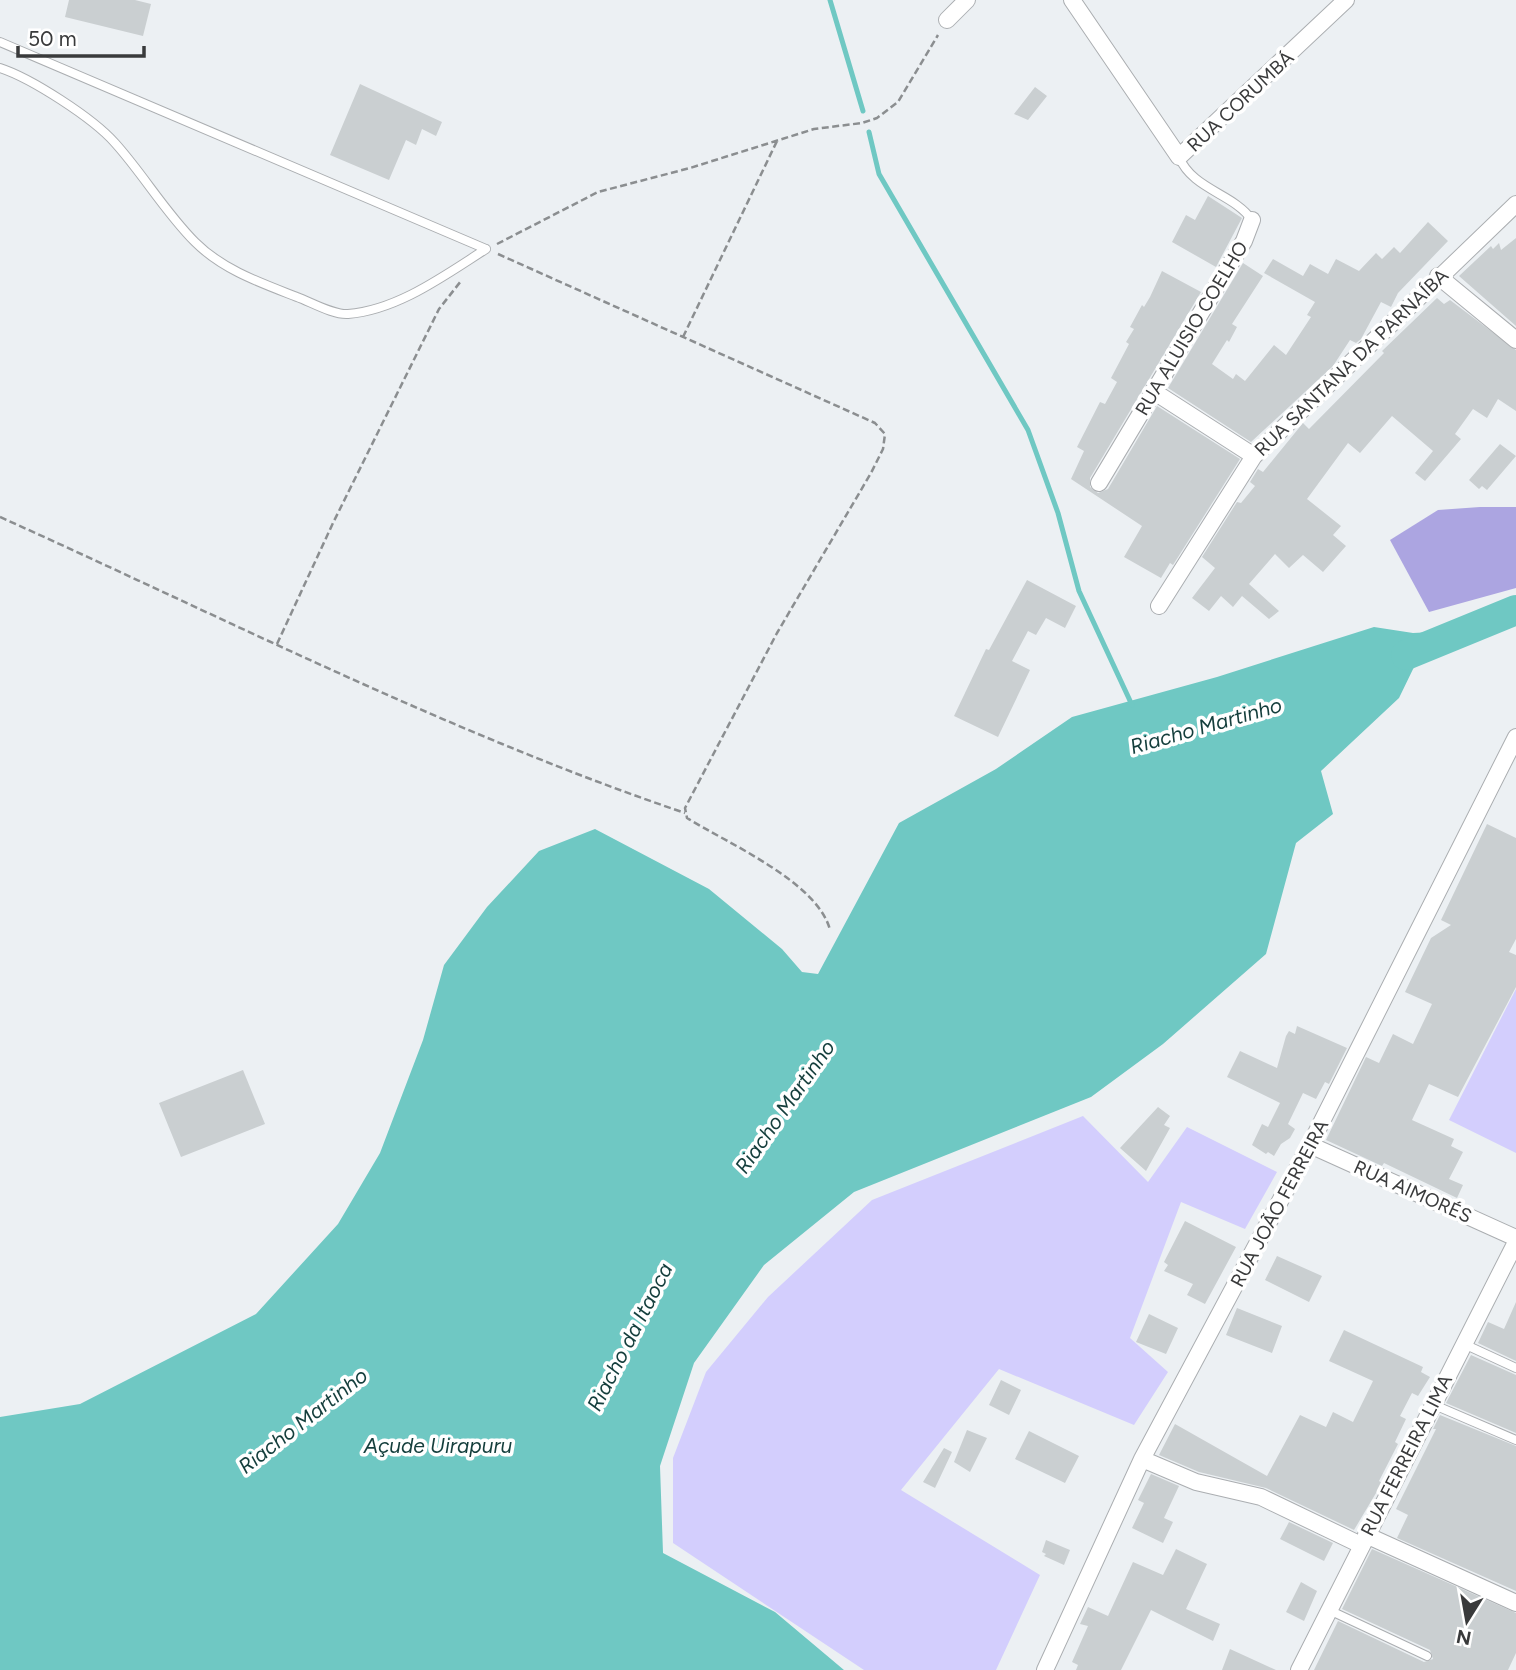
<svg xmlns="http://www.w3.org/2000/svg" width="1516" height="1670" viewBox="0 0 1516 1670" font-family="Figtree,sans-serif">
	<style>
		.green { fill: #d3cefd }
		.forest { fill: #aca5e1 }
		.water { fill: #6fc8c3 }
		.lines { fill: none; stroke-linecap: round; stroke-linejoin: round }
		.stream { stroke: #6fc8c3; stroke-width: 5 }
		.river { stroke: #6fc8c3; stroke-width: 30 }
		.building { fill: #cacfd1 }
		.service-casing { stroke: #abaeb1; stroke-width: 10 }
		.minor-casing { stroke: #abaeb1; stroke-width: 18 }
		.path { stroke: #8b8e90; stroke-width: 2.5; stroke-dasharray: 7 3.5; stroke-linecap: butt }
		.service { stroke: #fff; stroke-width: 8 }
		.minor { stroke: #fff; stroke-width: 16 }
		.labels { text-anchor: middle; stroke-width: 7; stroke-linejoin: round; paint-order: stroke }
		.street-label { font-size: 19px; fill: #393a3b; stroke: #fff }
		.water-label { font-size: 21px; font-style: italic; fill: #143e3c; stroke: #fff }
	</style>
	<rect width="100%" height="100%" fill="#ecf0f3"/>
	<path class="green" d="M1516,989V1153L1449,1120Z
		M1083,1116L1148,1182L1187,1127L1277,1172L1245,1229L1181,1202L1130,1338L1168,1372L1134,1425L999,1369L901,1490L1040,1575L996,1670H864L673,1543V1458L706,1372L768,1297L872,1200Z"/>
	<path class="forest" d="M1480,507H1516V588L1429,612L1390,540L1438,510Z"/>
	<path class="water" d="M1374,627L1413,633L1453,631L1415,665L1399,698L1321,771L1333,814L1296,843L1266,954L1163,1044L1091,1097L854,1192L764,1265L694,1363L660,1466L663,1553L775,1612L844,1670H0V1417L80,1404L256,1314L338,1224L380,1153L423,1040L444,965L487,907L539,851L595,829L709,889L782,949L802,972L818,974L899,823L996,769L1072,717L1217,677Z"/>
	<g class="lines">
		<path class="stream" d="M830,0L863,111
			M869,132L879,174L1028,430L1058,513L1079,591L1132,705"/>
		<path class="river" d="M1406,655L1516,610"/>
	</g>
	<path class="building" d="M69,0H135L151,4L143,36L65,17Z
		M360,84L442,122L436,136L422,129L416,145L406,140L389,180L330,155Z
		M1035,87L1047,96L1028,120L1014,114Z
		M1208,196L1242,218L1216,267L1172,242L1186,215L1195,220Z
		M1428,222L1448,241L1398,293L1391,307L1381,302L1361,339L1356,343L1350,340L1333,366L1251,442L1168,388L1243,263L1263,276L1232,324L1237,327L1229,342L1227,340L1212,364L1233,379L1236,374L1245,381L1274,345L1286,355L1311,317L1307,315L1315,302L1264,273L1273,259L1303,276L1310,264L1328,274L1336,259L1359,271L1376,253L1382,259L1394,247L1400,253Z
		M1516,238V326L1459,276L1491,246L1493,249L1499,243L1501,250Z
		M1162,271L1201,292L1090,478V487L1098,493L1108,489L1157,406L1240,459L1173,565L1170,563L1161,578L1124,557L1142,526L1071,479L1084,451L1077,447L1100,402L1105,404L1117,382L1111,378L1129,344L1126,342L1134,329L1130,327L1142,305L1144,307L1150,297Z
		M1437,298L1444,304L1450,300L1516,350V411L1498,399L1487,418L1473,409L1455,434L1461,439L1425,481L1415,473L1433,451L1392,416L1360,453L1348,443L1307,499L1341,526L1333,535L1346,546L1323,572L1303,555L1289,568L1275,554L1249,584L1279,611L1269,619L1242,596L1233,607L1221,596L1209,611L1192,598L1215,568L1202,557L1237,502L1241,503L1255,486L1250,482L1258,469L1263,472L1303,423L1309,429L1384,353L1382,351Z
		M1500,444L1516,456L1487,490L1482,486L1479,489L1469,480Z
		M1027,580L1076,606L1065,628L1046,618L1036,635L1028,631L1012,661L1030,670L998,737L954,716L986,649L989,650Z
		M1487,824L1516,838V939L1509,952L1516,955V987L1458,1097L1429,1084L1412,1120L1454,1139L1451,1146L1463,1152L1449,1179L1463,1185L1457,1198L1384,1163L1382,1166L1326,1140L1366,1057L1379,1063L1393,1034L1413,1044L1432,1004L1405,992L1431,938L1451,925L1441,920Z
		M1297,1026L1347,1048L1329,1084L1325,1082L1316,1099L1303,1093L1288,1124L1295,1129L1290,1138L1281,1144L1274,1156L1268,1152L1266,1154L1252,1145L1262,1124L1268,1127L1280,1103L1227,1077L1240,1051L1277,1068L1286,1036L1289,1031L1295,1034Z
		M243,1070L265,1124L181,1157L159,1103Z
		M1158,1107L1170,1116L1164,1125L1170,1128L1146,1171L1120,1148Z
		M1185,1221L1236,1247L1205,1304L1187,1295L1193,1284L1164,1271L1168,1265L1164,1262Z
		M1277,1256L1322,1276L1309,1302L1265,1280Z
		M1516,1302V1361L1478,1343L1488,1322L1504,1329Z
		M1237,1308L1282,1326L1272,1353L1226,1335Z
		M1149,1314L1178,1328L1166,1354L1136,1342Z
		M1344,1330L1423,1367L1421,1372L1430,1377L1418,1396L1412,1393L1400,1416L1406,1419L1395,1442L1398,1444L1379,1481L1382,1483L1354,1530L1266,1488L1199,1472L1159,1455L1175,1424L1267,1476L1300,1415L1326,1427L1333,1412L1353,1422L1373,1381L1329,1361Z
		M1471,1355L1516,1375V1433L1446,1403Z
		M1001,1380L1021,1390L1009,1415L989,1405Z
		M1440,1415L1516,1446V1591L1397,1538L1408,1515L1396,1509L1436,1429H1433Z
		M967,1430L987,1438L970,1472L954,1462Z
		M1029,1431L1079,1456L1065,1483L1015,1459Z
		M944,1448L952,1452L935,1488L923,1482Z
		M1151,1474L1179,1486L1164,1518L1173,1522L1163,1543L1132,1528L1144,1503L1138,1500Z
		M1289,1522L1333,1543L1324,1561L1280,1539Z
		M1046,1540L1070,1550L1064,1565L1044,1556L1046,1554L1042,1552Z
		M1176,1549L1207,1564L1186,1609L1220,1624L1213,1641L1151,1610L1121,1670H1076L1078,1665L1072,1662L1088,1626L1080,1624L1088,1607L1108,1616L1133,1562L1163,1575Z
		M1372,1549L1516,1613V1653L1508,1670H1314L1338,1621L1424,1662L1433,1659L1430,1650L1342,1609Z
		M1301,1582L1317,1591L1304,1621L1286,1612Z
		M1230,1649L1276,1670H1222Z"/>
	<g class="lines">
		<g class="service-casing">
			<path id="service" d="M0,42L486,249
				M0,68C31,78 93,118 115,143C143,174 165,212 195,242C223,270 261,283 297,297C311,302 333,315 348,314C398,310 445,275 486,249
				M1179,157C1193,190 1233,193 1252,220
				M1464,1344L1516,1368
				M1432,1404L1516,1440
				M1329,1610L1427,1656"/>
		</g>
		<g class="minor-casing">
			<path id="minor" d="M1072,0L1179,157L1346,0
				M947,20L967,0
				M1438,276L1516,340
				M1153,391L1254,456
				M1099,483L1244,241L1252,220
				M1159,606L1254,456L1516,204
				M1310,1145L1516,1238
				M1142,1459L1196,1482L1261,1497L1361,1545
				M1366,1535L1516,1603
				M1045,1670L1142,1459L1310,1145L1516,737
				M1299,1670L1516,1242"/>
		</g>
		<path class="path" d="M497,244L598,192L690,168L814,129L862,123L877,118L898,102L938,35
			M498,254L875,423L885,434L883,449L871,473L777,633L685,808L687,818C727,843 818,882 830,930
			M683,337L777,141
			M0,517C227,619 449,733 685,813
			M277,644L333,523L439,309L461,281"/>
		<use href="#service" class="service"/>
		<use href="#minor" class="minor"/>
	</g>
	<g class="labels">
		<g class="street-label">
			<text transform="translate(1240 101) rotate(-43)" y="7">RUA CORUMBÁ</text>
			<text transform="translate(1191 328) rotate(-59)" y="7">RUA ALUISIO COELHO</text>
			<text transform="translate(1351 362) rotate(-44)" y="7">RUA SANTANA DA PARNAÍBA</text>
			<text transform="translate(1413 1191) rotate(24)" y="7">RUA AIMORÉS</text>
			<text transform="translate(1279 1203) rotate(-62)" y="7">RUA JOÃO FERREIRA</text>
			<text transform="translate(1406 1455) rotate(-63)" y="7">RUA FERREIRA LIMA</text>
		</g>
		<g class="water-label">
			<text transform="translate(1206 726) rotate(-16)" y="7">Riacho Martinho</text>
			<text transform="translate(785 1107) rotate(-55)" y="7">Riacho Martinho</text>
			<text transform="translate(630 1337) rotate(-63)" y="7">Riacho da Itaoca</text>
			<text transform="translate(303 1421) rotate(-38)" y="7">Riacho Martinho</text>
			<text x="438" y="1453">Açude Uirapuru</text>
		</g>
	</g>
	<g transform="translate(1467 1621) rotate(191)" stroke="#ffffff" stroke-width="5" paint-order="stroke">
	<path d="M0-5L12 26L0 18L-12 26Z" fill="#393a3b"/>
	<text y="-10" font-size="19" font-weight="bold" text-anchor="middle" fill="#393a3b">N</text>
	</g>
	<path d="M18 46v10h126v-10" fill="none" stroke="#393a3b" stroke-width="3.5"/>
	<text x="28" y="46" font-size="21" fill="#393a3b" stroke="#ffffff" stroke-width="5" paint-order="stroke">50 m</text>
</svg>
